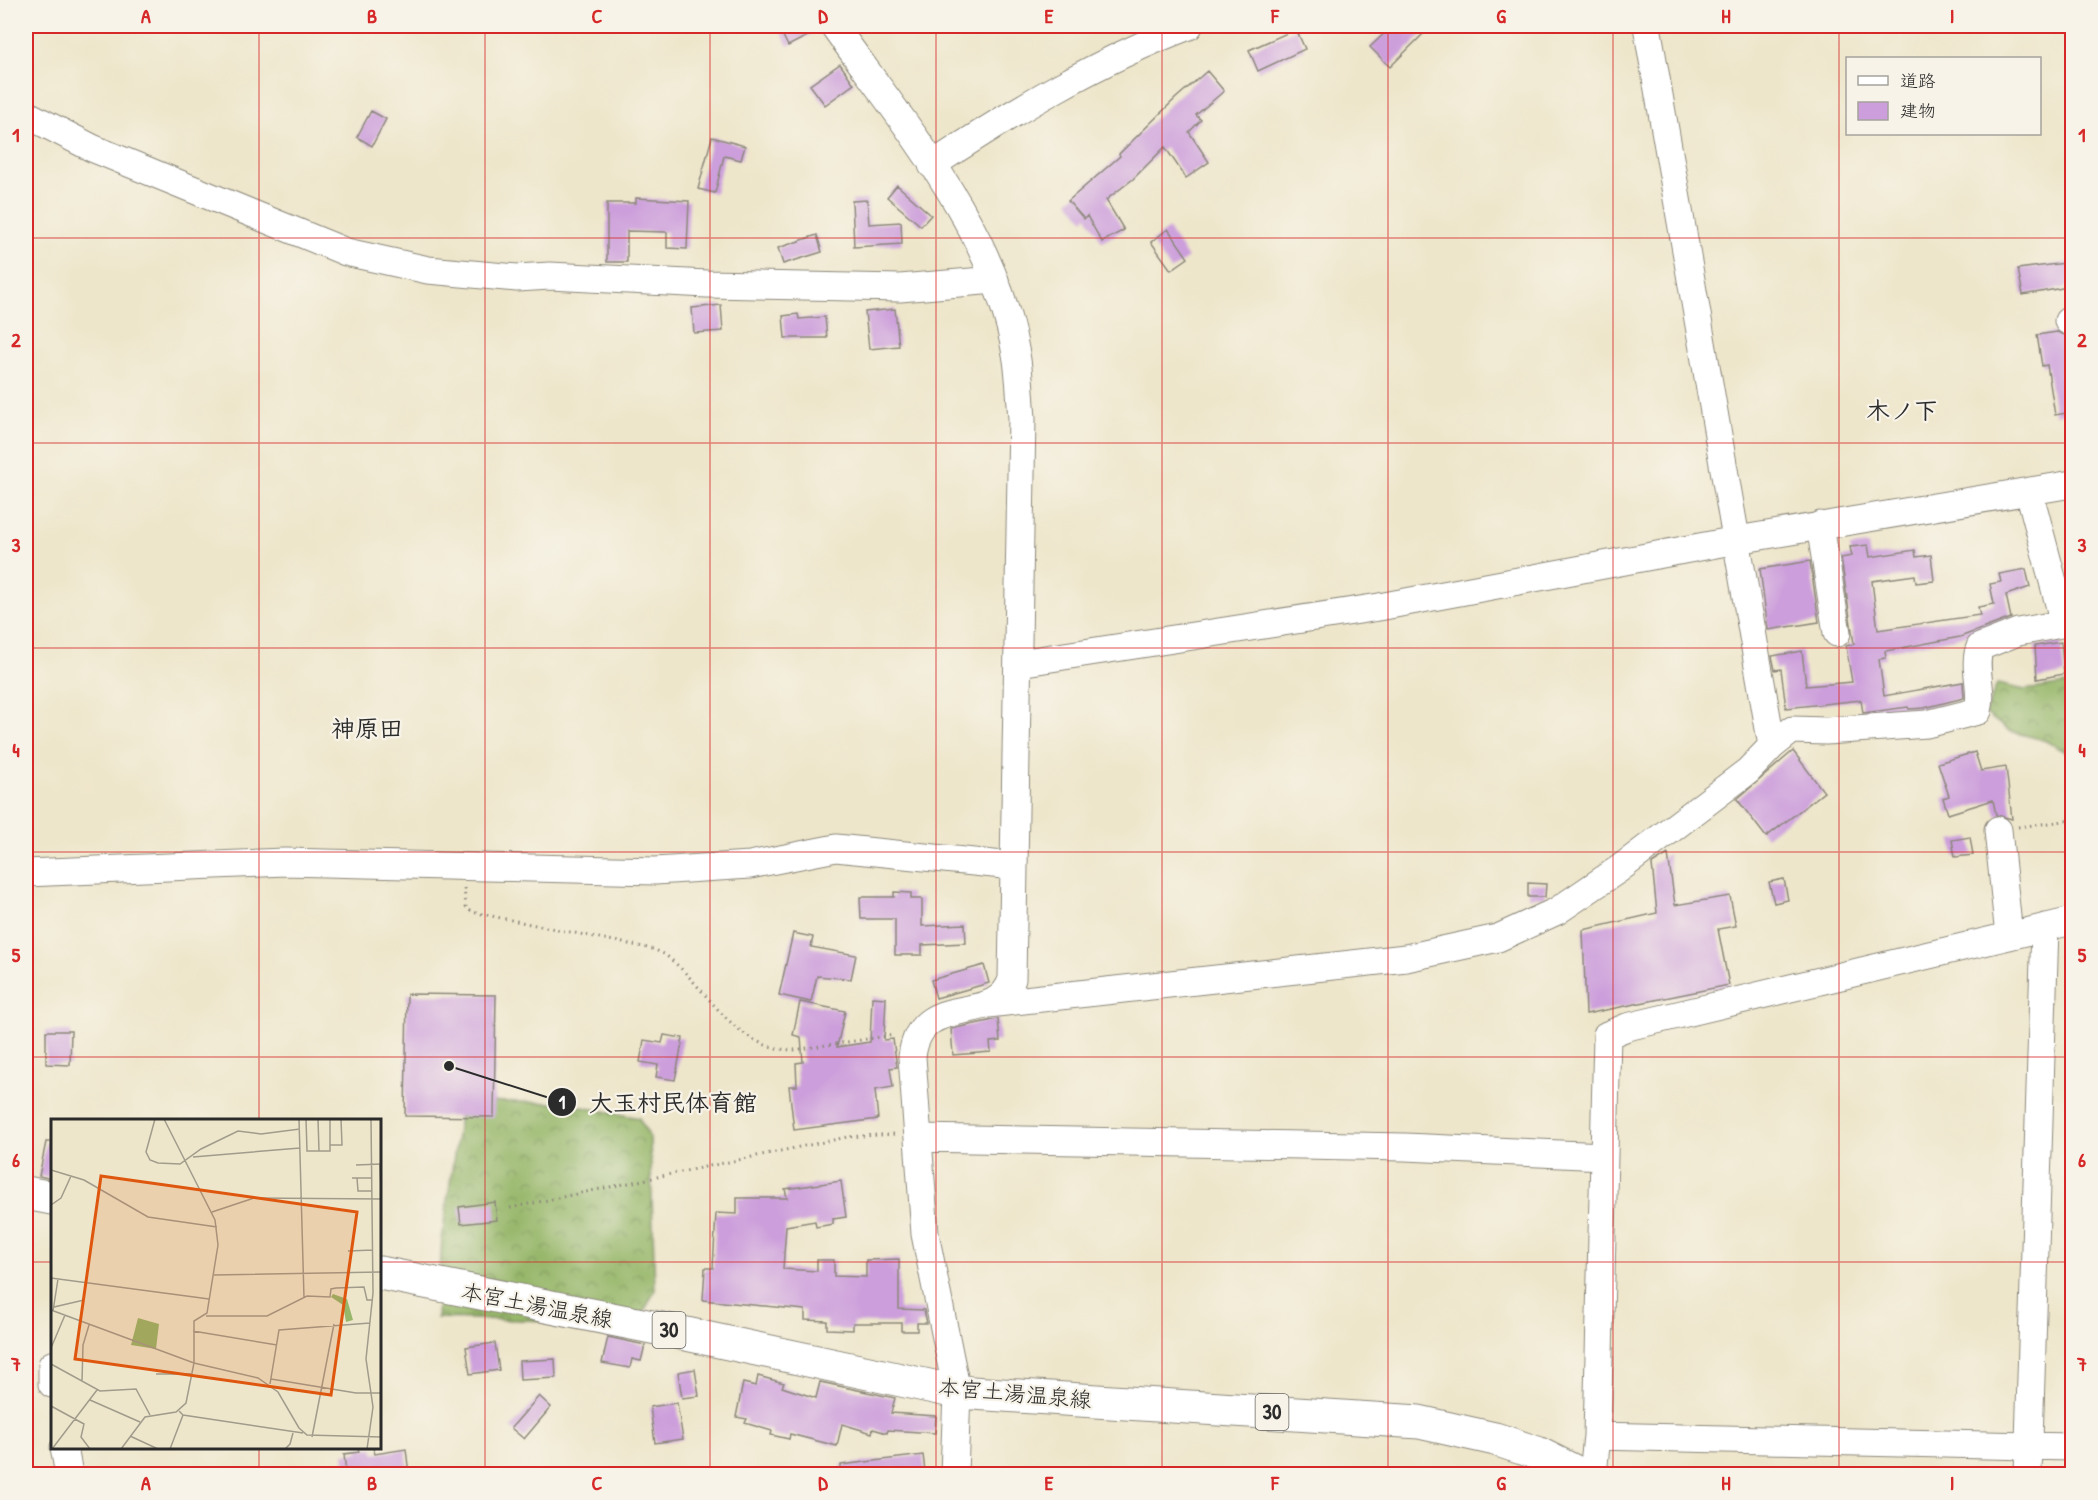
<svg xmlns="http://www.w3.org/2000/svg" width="2098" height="1500" viewBox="0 0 2098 1500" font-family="'Patrick Hand','Klee One',sans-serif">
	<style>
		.forest { fill: url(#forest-crowns); stroke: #61714b; stroke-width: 1.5 }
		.building { fill: #cc9edb }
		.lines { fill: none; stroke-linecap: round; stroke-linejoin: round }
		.minor-casing { stroke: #8c887b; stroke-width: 29 }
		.major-casing { stroke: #8c887b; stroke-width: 35 }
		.path { stroke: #8c887b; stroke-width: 3; stroke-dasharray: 1.5 4.5; stroke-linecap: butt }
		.minor { stroke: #fff; stroke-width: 27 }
		.major { stroke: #fff; stroke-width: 33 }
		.grid { fill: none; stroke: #d62828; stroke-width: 1.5; stroke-opacity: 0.55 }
		.labels { text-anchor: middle; stroke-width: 4.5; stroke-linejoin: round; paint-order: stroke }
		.shield { fill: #f7f3e8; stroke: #686764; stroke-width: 1.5 }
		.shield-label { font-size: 21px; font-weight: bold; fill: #2b2b2b }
		.street-label { font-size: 22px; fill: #2b2b2b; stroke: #f7f3e8 }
		.neighbourhood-label { font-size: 24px; font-weight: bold; fill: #2b2b2b; stroke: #f7f3e8 }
		.inset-road { fill: none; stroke: #a09b8b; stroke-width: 1.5 }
		.view { fill: #df570e; fill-opacity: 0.15; stroke: #df570e; stroke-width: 3 }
		.inset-edge { fill: none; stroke: #2b2b2b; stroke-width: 3 }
		.leader { fill: none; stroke: #2b2b2b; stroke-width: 2 }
		.callout-dot { fill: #2b2b2b; stroke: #f7f3e8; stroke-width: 2 }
		.mark-label { font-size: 18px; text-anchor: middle; font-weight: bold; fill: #fff }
		.callout-label { font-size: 24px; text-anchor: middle; font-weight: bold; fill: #2b2b2b; stroke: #f7f3e8; stroke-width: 4.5; stroke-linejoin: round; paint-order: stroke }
		.neatline { fill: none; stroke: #d62828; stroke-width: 2 }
		.grid-label { font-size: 20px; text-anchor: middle; font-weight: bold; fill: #d62828 }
	</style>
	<defs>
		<pattern id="forest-crowns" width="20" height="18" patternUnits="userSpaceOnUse" patternTransform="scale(1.5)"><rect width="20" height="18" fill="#97b76b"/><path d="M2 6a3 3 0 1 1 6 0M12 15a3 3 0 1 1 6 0" fill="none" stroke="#7b9558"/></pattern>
	</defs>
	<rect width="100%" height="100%" fill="#f7f3e8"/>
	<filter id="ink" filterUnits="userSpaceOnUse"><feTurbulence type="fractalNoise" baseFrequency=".0167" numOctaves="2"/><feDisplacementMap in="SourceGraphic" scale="12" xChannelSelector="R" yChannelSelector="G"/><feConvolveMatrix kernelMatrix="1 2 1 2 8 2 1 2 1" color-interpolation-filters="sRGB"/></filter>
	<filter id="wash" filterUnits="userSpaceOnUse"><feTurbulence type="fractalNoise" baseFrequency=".008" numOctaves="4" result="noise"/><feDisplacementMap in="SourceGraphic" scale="24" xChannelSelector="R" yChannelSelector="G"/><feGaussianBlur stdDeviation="1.35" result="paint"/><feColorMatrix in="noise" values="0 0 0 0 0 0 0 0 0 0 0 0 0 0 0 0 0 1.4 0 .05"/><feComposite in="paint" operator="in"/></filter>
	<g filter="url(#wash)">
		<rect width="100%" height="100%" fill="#eee6cb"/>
		<path class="forest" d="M1997,684L2025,690L2067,684L2072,704V755L2044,740L2009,731L1985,713Z
			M462,1101L562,1103L639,1118L650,1138L655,1290L638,1323L437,1318L442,1239Z"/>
		<g id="blocks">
			<path class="building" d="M778,26H819V30L788,46Z
				M1392,26H1416L1424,33L1390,67L1370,47Z
				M1296,29L1305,49L1258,71L1249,50Z
				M840,64L854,84L825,105L810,85Z
				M1207,71L1224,91L1196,115L1201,120L1189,132L1209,162L1186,178L1165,147L1133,179L1106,200L1124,230L1102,242L1087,216L1084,219L1068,201L1120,156L1119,154L1176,98Z
				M371,111L386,119L372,146L357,137Z
				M712,137L745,146L741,160L724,156L715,193L698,189Z
				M897,185L931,215L921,226L887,197Z
				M636,198L689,201L687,249L667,248V232L627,231V262H607V203H636Z
				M867,200L869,224L901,222L902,244L854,247L852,201Z
				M1168,229L1188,258L1171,270L1151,242Z
				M817,235L822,252L783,264L778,248Z
				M2073,262V286L2023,295L2018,269Z
				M721,305L723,331L694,333L692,308Z
				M895,309L899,346L869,349L865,312Z
				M798,314L799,319L825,317L827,338H785L783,316Z
				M2057,332L2068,336L2073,360V412L2055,415L2047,365L2042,366L2037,335Z
				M1868,545L1870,557L1915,550L1916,557L1931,555L1934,581L1916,583L1915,575L1872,581L1878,630L1980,615L1978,607L1994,604L1990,584L2001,582L1999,574L2026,569L2030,587L2006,595L2011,618L1960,637L1885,651L1886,658L1879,659L1884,696L1963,682L1964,698L1924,708L1909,709L1908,707L1863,713L1861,700L1786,708L1781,669L1775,670L1772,656L1802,651L1806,686L1852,682L1846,646L1854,644L1841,558L1852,556L1850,547Z
				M1810,561L1819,622L1768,630L1760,569Z
				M2061,642L2064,674L2037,679L2035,646Z
				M1793,751L1824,792L1766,837L1737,799Z
				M1975,752L1981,771L2006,767L2012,819L1996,815L1993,800L1948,814L1943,798L1949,796L1938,763Z
				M1970,837L1973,855L1955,857L1952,840Z
				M1668,854L1675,905L1730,896L1736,926L1718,929L1729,985L1586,1014L1583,930L1657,913L1652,864Z
				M1784,879L1788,900L1774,903L1769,882Z
				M1528,883L1546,884L1545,897H1528Z
				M894,892L911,893V899H922V926L965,924L966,943L922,945V955H895V919H861L860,897H894Z
				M793,933L813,937L811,947L856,955L851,979L817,976L811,1002L779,995Z
				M984,965L989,983L936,998L931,980Z
				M407,994L496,995L494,1117L405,1116Z
				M872,997L886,998L884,1040L893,1039L897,1067L890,1068L893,1087L875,1090L878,1119L794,1130L789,1086H797L796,1063L803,1062L801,1037L793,1035L800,1002L845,1011L837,1047L870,1042Z
				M998,1019L1000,1041L990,1042L991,1052L953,1055L951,1029Z
				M46,1031H71L70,1065L46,1064Z
				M664,1035L683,1038L675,1080L656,1077L658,1065L640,1062L644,1040L662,1043Z
				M46,1142H52V1179L39,1176Z
				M841,1181L846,1217L833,1219V1224L816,1227L815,1221L786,1226L783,1269L817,1271V1260H834V1276L866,1277V1260L899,1259V1309L924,1310L927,1323H917V1331H901V1323H853V1330L827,1329V1321L805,1320V1310L703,1300L705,1268H713L716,1213L737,1214V1198H787L785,1189Z
				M495,1202L497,1220L461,1224L459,1207Z
				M608,1337L645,1345L641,1361L632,1359L630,1368L602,1363Z
				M495,1343L499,1370L470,1374L466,1347Z
				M555,1359L556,1378L520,1380L519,1361Z
				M695,1369L699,1396L682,1398L678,1372Z
				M758,1376L784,1383L782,1387L816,1398L820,1382L895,1398L891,1413L936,1416L935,1433L888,1430L887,1433L873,1429L872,1433L842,1424L837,1446L790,1434L789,1439L771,1435L772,1431L745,1423L747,1419L736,1417L743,1383L756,1386Z
				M539,1396L551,1407L524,1439L511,1428Z
				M677,1403L683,1439L655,1443L650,1407Z
				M358,1448H373L375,1454L406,1449L409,1474H346L344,1454L359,1452Z
				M923,1455L925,1471L911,1474H841V1465Z"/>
		</g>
	</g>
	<g filter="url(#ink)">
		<use href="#blocks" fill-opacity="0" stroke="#8c887b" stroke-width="1.5"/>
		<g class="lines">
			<g class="minor-casing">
				<path id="minor" d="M834,26C906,127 994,229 1016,354C1020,375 1020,397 1022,418L1012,979C996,1030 920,987 912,1057L925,1234L957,1392L954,1474
					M1647,26L1772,746
					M26,114L92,148L346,252L428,270L517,278L550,276L707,284L900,288L995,280
					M932,165C1014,111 1097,61 1189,26
					M2068,321L2072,320
					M2029,491L2064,623
					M1820,525L1837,633
					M1019,663L1379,607L1737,540L2072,484
					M1998,830L2009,936
					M26,873L285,862L655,871L750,865L836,848L1013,866
					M988,1004L1406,958L1498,938L1557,911L1619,869L1748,771L1772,746L1792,730L1826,731L1927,724L1978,711C1984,689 1972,667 1980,647L2018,632L2072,622
					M919,1138L1405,1147L1604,1156
					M52,1365V1384
					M1597,1436L2072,1447
					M64,1448L69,1474
					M1593,1474L1597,1436L1607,1035L1627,1027L2072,921
					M2028,1474L2045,927"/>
			</g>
			<g class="major-casing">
				<path id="major" d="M26,1193L52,1198
					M380,1273L677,1332L957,1392L1419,1422L1495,1439L1537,1453L1579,1474"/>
			</g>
			<path class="path" d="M2018,827L2072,820
				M464,888L466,907L472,912L653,949L664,954C708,986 732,1050 794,1050L894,1035
				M510,1208L847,1137L895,1134"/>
			<use href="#minor" class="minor"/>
			<use href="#major" class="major"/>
		</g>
	</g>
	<path class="grid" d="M259,26V1120M485,26V1474M710,26V1474M936,26V1474M1162,26V1474M1388,26V1474M1613,26V1474M1839,26V1474M26,238H2072M26,443H2072M26,648H2072M26,852H2072M26,1057H2072M26,1262H52M380,1262H2072M259,1448V1474"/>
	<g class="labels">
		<g class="shield">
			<rect x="652.5" y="1312" width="33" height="36" rx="4.5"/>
			<rect x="1255.5" y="1394" width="33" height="36" rx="4.5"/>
		</g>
		<g class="shield-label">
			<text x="669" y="1337">30</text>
			<text x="1272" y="1419">30</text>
		</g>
		<g class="street-label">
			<text transform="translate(537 1305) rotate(11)" y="8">本宮土湯温泉線</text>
			<text transform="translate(1015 1393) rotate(5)" y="8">本宮土湯温泉線</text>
		</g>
		<g class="neighbourhood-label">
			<text x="1902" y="419">木ノ下</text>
			<text x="367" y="737">神原田</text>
		</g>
	</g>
	<g transform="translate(51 1119)">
		<rect width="330" height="330" fill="#eee6cb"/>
		<path d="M282,175L296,180L302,201L295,203L292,186L280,178ZM87,199L108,205L105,230L80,226Z" fill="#97b76b"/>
		<path class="inset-road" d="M104,0L95,33L99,41L107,44L129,45L150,30L187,12L210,15L249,10M248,0L253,179M255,0L256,32H279V0M267,0L268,32M279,26H291L290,0M142,38L249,29M329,45L330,71M305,46L330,45M0,51L33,61L97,98L166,108M301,59H321M306,59L307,72H321M0,86L10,79L20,57M161,93L203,79L330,80M297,132L322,131M163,156L330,153M0,159L158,180M3,188L33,181M0,191L143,244L207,259L227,273L248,309L256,316L330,318M2,192L7,160M155,197H216L256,177L279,178L280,170L285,169L313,168L316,181H322M142,212L226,226M0,229L14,196M0,245L49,272L85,270L99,296M105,255H140M220,260L305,274H330M31,262L32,226L38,206M219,265L228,211L319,204M39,281L89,303M0,287L33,305L30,318L39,330M128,292L132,296L252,314M79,317L107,330M261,318L283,205M1,330L46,271M70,330L94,298L125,293L135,284L143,244V202L156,194L167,126L164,101L113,0M119,330L132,296M234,330L239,325L242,314M316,330L322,288L315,240L322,174L320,0"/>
		<path class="view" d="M50,57L306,93L280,276L24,240Z"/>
		<rect width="330" height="330" class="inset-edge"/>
	</g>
	<path class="leader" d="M449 1066L562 1102"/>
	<g class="callout-dot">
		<circle cx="449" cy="1066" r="6"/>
		<circle cx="562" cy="1102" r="15"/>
	</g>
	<g class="mark-label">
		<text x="562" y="1109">1</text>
	</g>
	<g class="callout-label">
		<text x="673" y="1111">大玉村民体育館</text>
	</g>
	<rect width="2098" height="1500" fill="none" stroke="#f7f3e8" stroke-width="66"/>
	<rect x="1846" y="57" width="195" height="78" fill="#f7f3e8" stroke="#a5a39c" stroke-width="1.5"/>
	<rect x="1858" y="76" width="30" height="9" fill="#ffffff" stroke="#a5a39c" stroke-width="1.5"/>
	<text x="1900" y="87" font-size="18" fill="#2b2b2b">道路</text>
	<rect x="1858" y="102" width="30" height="18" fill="#cc9edb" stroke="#a5a39c" stroke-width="1.5"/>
	<text x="1900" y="117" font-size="18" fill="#2b2b2b">建物</text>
	<rect x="33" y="33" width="2032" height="1434" class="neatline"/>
	<g class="grid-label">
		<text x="146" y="23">A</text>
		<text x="372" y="23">B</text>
		<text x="597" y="23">C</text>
		<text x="823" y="23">D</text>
		<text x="1049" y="23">E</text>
		<text x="1275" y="23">F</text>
		<text x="1501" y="23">G</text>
		<text x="1726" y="23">H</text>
		<text x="1952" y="23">I</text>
		<text x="16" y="142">1</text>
		<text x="2082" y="142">1</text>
		<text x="16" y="347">2</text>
		<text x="2082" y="347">2</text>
		<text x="16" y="552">3</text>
		<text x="2082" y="552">3</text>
		<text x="16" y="757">4</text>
		<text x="2082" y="757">4</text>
		<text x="16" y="962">5</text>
		<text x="2082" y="962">5</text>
		<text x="16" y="1167">6</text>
		<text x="2082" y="1167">6</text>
		<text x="16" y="1371">7</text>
		<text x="2082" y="1371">7</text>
		<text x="146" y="1490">A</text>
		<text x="372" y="1490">B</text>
		<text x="597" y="1490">C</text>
		<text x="823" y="1490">D</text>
		<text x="1049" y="1490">E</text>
		<text x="1275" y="1490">F</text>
		<text x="1501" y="1490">G</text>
		<text x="1726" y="1490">H</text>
		<text x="1952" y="1490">I</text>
	</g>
</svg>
